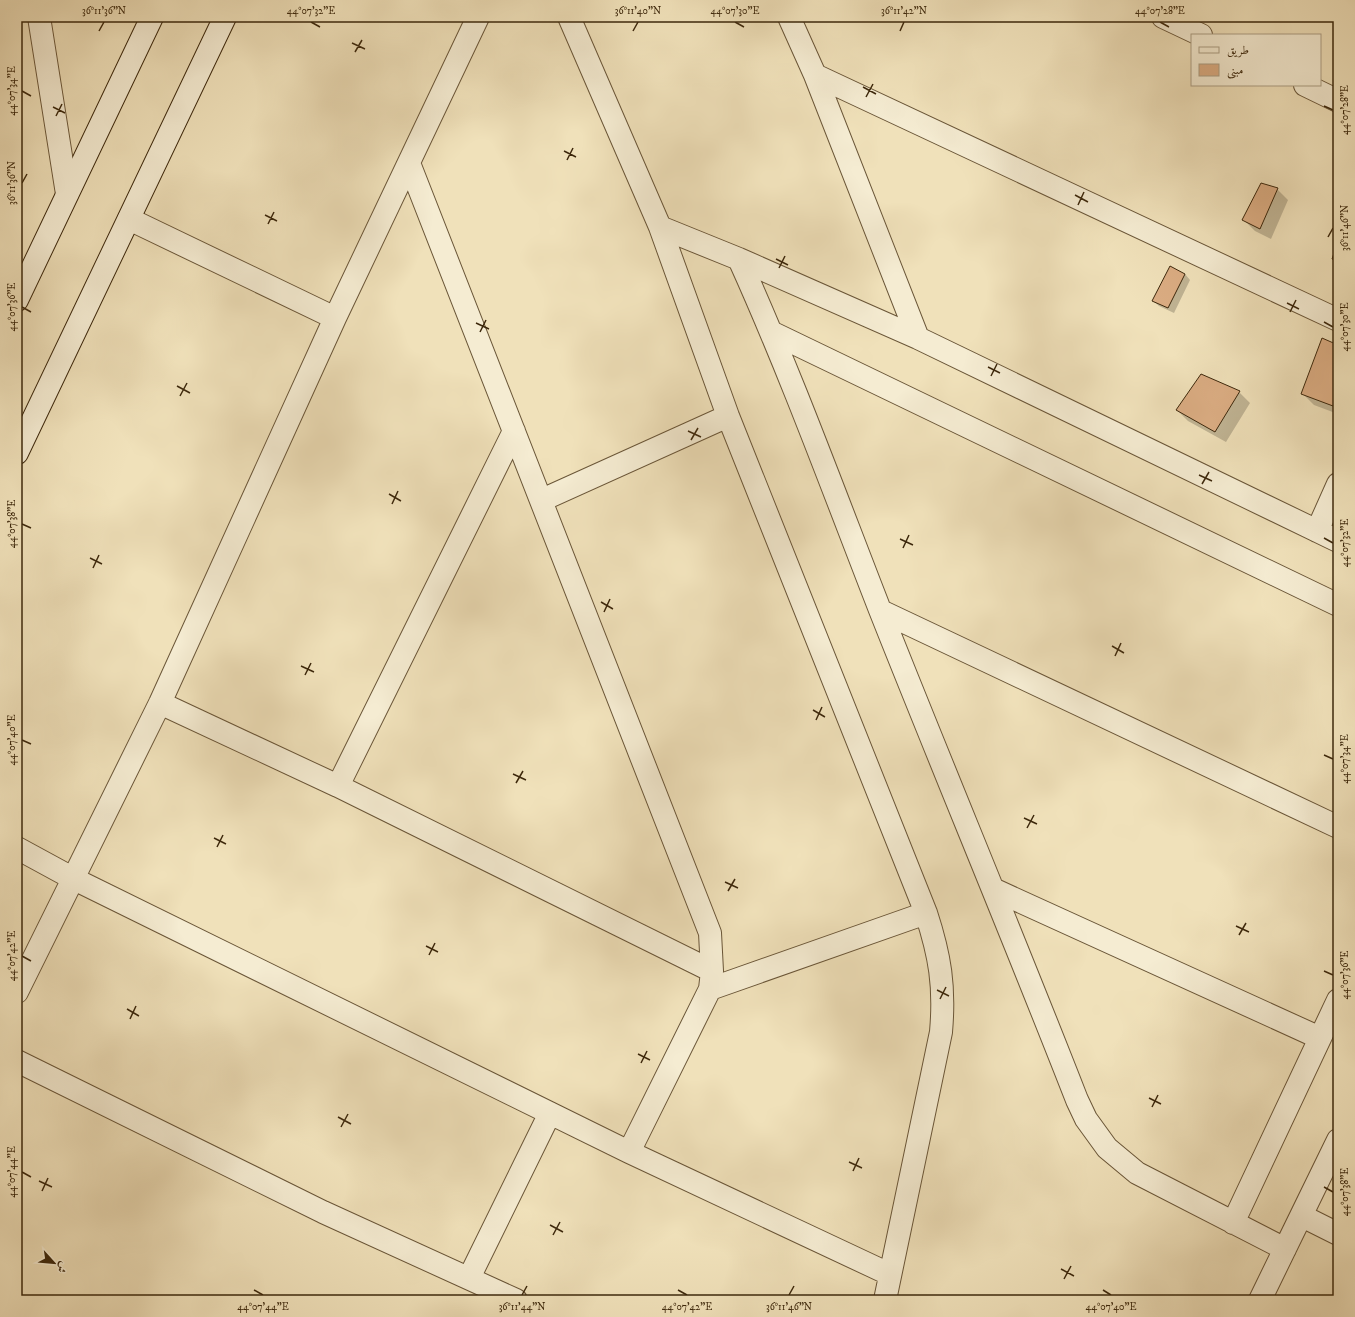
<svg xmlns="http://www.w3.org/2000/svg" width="1355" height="1317" viewBox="0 0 1355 1317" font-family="'IM FELL DW Pica',Amiri,serif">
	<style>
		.shadow { fill: #0003 }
		.building { fill: #dbad83; stroke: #3d280c }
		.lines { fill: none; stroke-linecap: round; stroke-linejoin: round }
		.street-casing { stroke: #6a5638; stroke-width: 24 }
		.secondary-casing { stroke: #3d280c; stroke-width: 24 }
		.street { stroke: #f5ecd2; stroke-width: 22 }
		.secondary { stroke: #f5ecd2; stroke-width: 22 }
		.ticks { fill: none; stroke: #3d280c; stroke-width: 1.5 }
		.neatline { fill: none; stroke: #3d280c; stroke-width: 1.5 }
		.ticks-label { font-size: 10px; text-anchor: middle; fill: #3d280c }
	</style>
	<rect width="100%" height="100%" fill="#f0e1ba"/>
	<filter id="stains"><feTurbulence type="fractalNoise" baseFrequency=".005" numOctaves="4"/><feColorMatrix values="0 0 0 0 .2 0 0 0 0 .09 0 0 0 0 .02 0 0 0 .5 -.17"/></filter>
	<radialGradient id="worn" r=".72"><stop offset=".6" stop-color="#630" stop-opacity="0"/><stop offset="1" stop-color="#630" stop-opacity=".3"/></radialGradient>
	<path class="shadow" d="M1277,189L1288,200L1271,239L1255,231L1244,220Z
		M1185,274L1190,280L1174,313L1159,306L1153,301Z
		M1338,346V414L1314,405L1302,393Z
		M1239,392L1250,403L1226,442L1188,421L1177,410Z"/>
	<path class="building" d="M1261,183L1278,188L1260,229L1242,220Z
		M1338,241V261L1332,259Z
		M1170,266L1185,274L1168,308L1152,301Z
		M1322,338L1338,345V396L1333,406L1301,394Z
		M1201,374L1240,391L1215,432L1176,410Z"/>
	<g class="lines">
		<g class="street-casing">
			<path id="street" d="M39,17L67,194
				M569,17L660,227L728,416L926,913C940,956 945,986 941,1032L885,1300
				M789,17L815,75L918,338
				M1163,17L1201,35
				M815,75L1338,320
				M1305,85L1338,101
				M409,163L710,933L712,971L710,989L629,1152
				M129,219L335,318
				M660,227L739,259L918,338L1338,541
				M739,259C791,374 834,492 880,610C945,774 1013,936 1077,1100L1086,1119L1107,1148L1137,1173L1285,1249
				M773,333L1338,605
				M542,500L728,416
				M1317,531L1338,484
				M881,611L1338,827
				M160,703L338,786L712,971
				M338,786L514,431
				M17,848L74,879L629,1152L889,1274
				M995,890L1320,1038
				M710,989L926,913
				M17,992L160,703L335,318L478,17
				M17,1061L323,1212L516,1300
				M1302,1216L1338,1234
				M1233,1223L1338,1000
				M469,1278L550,1113
				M1260,1300L1338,1140"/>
		</g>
		<g class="secondary-casing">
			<path id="secondary" d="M17,300L152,17
				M17,453L225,17"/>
		</g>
		<use href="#street" class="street"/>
		<use href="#secondary" class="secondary"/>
	</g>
	<path class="ticks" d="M311,22L320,27M735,22L744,27M1160,22L1169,27M99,31L104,22M633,31L638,22M900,31L904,22M352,43L365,49M355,52L362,40M863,87L876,94M22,91L31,96M866,97L873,84M1324,106L1333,110M53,107L65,113M56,116L62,104M564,151L576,157M567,160L573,148M22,183L27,174M1075,195L1088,202M1078,205L1084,192M265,215L277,221M268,224L274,212M1328,237L1333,228M776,259L788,265M779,268L785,256M1287,303L1299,309M22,307L31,312M1290,312L1296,300M1324,322L1333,327M476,323L489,329M480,332L486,320M988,367L1000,373M991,376L997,364M177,386L190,393M180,396L187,383M688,431L701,437M691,440L698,428M1199,475L1212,481M1202,484L1209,472M389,494L401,501M392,504L398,491M22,524L31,528M1324,538L1333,543M900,539L913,545M903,548L909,535M90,558L102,564M93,568L99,555M601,602L613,609M604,612L610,599M1112,646L1124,653M1115,656L1121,643M301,666L314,672M305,675L311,663M813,710L825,717M816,720L822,707M22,740L31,744M1324,755L1333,759M513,774L526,780M516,783L523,771M1024,818L1037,824M1027,828L1034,815M214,838L226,844M217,847L223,835M725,882L738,888M728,891L735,879M1236,926L1249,932M1239,935L1246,923M426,946L438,952M429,955L435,943M22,956L31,961M1324,971L1333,975M937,990L949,996M940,999L946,987M127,1009L139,1016M130,1019L136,1006M638,1054L650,1060M641,1063L647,1051M1149,1098L1161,1104M1152,1107L1158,1095M338,1117L351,1124M341,1127L348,1114M849,1162L862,1168M853,1171L859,1158M22,1172L31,1177M39,1181L52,1187M1324,1187L1333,1192M42,1191L48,1178M550,1225L563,1232M553,1235L560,1222M1061,1269L1074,1276M1064,1279L1071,1266M254,1290L263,1295M678,1290L687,1295M1103,1290L1111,1295M522,1295L527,1286M789,1295L794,1286"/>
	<rect width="1355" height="1317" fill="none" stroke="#f0e1ba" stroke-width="44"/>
	<rect x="1191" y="34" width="130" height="52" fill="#f5ecd2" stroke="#ab9e83"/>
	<rect x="1199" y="47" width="20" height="6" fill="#f5ecd2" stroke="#ab9e83"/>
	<text x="1227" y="54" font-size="12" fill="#3d280c">طريق</text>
	<rect x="1199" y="64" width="20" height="12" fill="#dbad83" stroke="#ab9e83"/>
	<text x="1227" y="74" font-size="12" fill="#3d280c">مبنى</text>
	<g transform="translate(54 1263) rotate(117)" stroke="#f5ecd2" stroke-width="3" paint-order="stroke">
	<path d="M0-3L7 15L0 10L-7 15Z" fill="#3d280c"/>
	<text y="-6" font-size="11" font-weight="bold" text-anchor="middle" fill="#3d280c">ش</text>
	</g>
	<rect x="22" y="22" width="1311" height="1273" class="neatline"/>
	<g class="ticks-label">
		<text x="104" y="14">36°11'36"N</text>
		<text x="311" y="14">44°07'32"E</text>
		<text x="638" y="14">36°11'40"N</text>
		<text x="735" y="14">44°07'30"E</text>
		<text x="904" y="14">36°11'42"N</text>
		<text x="1160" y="14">44°07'28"E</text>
		<text transform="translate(11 91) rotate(-90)" y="4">44°07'34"E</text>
		<text transform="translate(1344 110) rotate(-90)" y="4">44°07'28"E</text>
		<text transform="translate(11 183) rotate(-90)" y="4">36°11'36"N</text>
		<text transform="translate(1344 228) rotate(-90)" y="4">36°11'46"N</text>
		<text transform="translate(11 307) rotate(-90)" y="4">44°07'36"E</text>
		<text transform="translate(1344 327) rotate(-90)" y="4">44°07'30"E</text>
		<text transform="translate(11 524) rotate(-90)" y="4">44°07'38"E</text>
		<text transform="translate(1344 543) rotate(-90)" y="4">44°07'32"E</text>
		<text transform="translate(11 740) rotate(-90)" y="4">44°07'40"E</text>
		<text transform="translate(1344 759) rotate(-90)" y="4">44°07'34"E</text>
		<text transform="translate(11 956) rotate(-90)" y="4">44°07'42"E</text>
		<text transform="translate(1344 975) rotate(-90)" y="4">44°07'36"E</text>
		<text transform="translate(11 1172) rotate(-90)" y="4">44°07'44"E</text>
		<text transform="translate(1344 1192) rotate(-90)" y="4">44°07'38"E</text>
		<text x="263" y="1310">44°07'44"E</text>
		<text x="522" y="1310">36°11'44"N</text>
		<text x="687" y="1310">44°07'42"E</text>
		<text x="789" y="1310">36°11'46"N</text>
		<text x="1111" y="1310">44°07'40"E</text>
	</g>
	<rect width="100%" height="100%" filter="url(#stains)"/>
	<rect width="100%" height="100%" fill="url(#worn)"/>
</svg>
